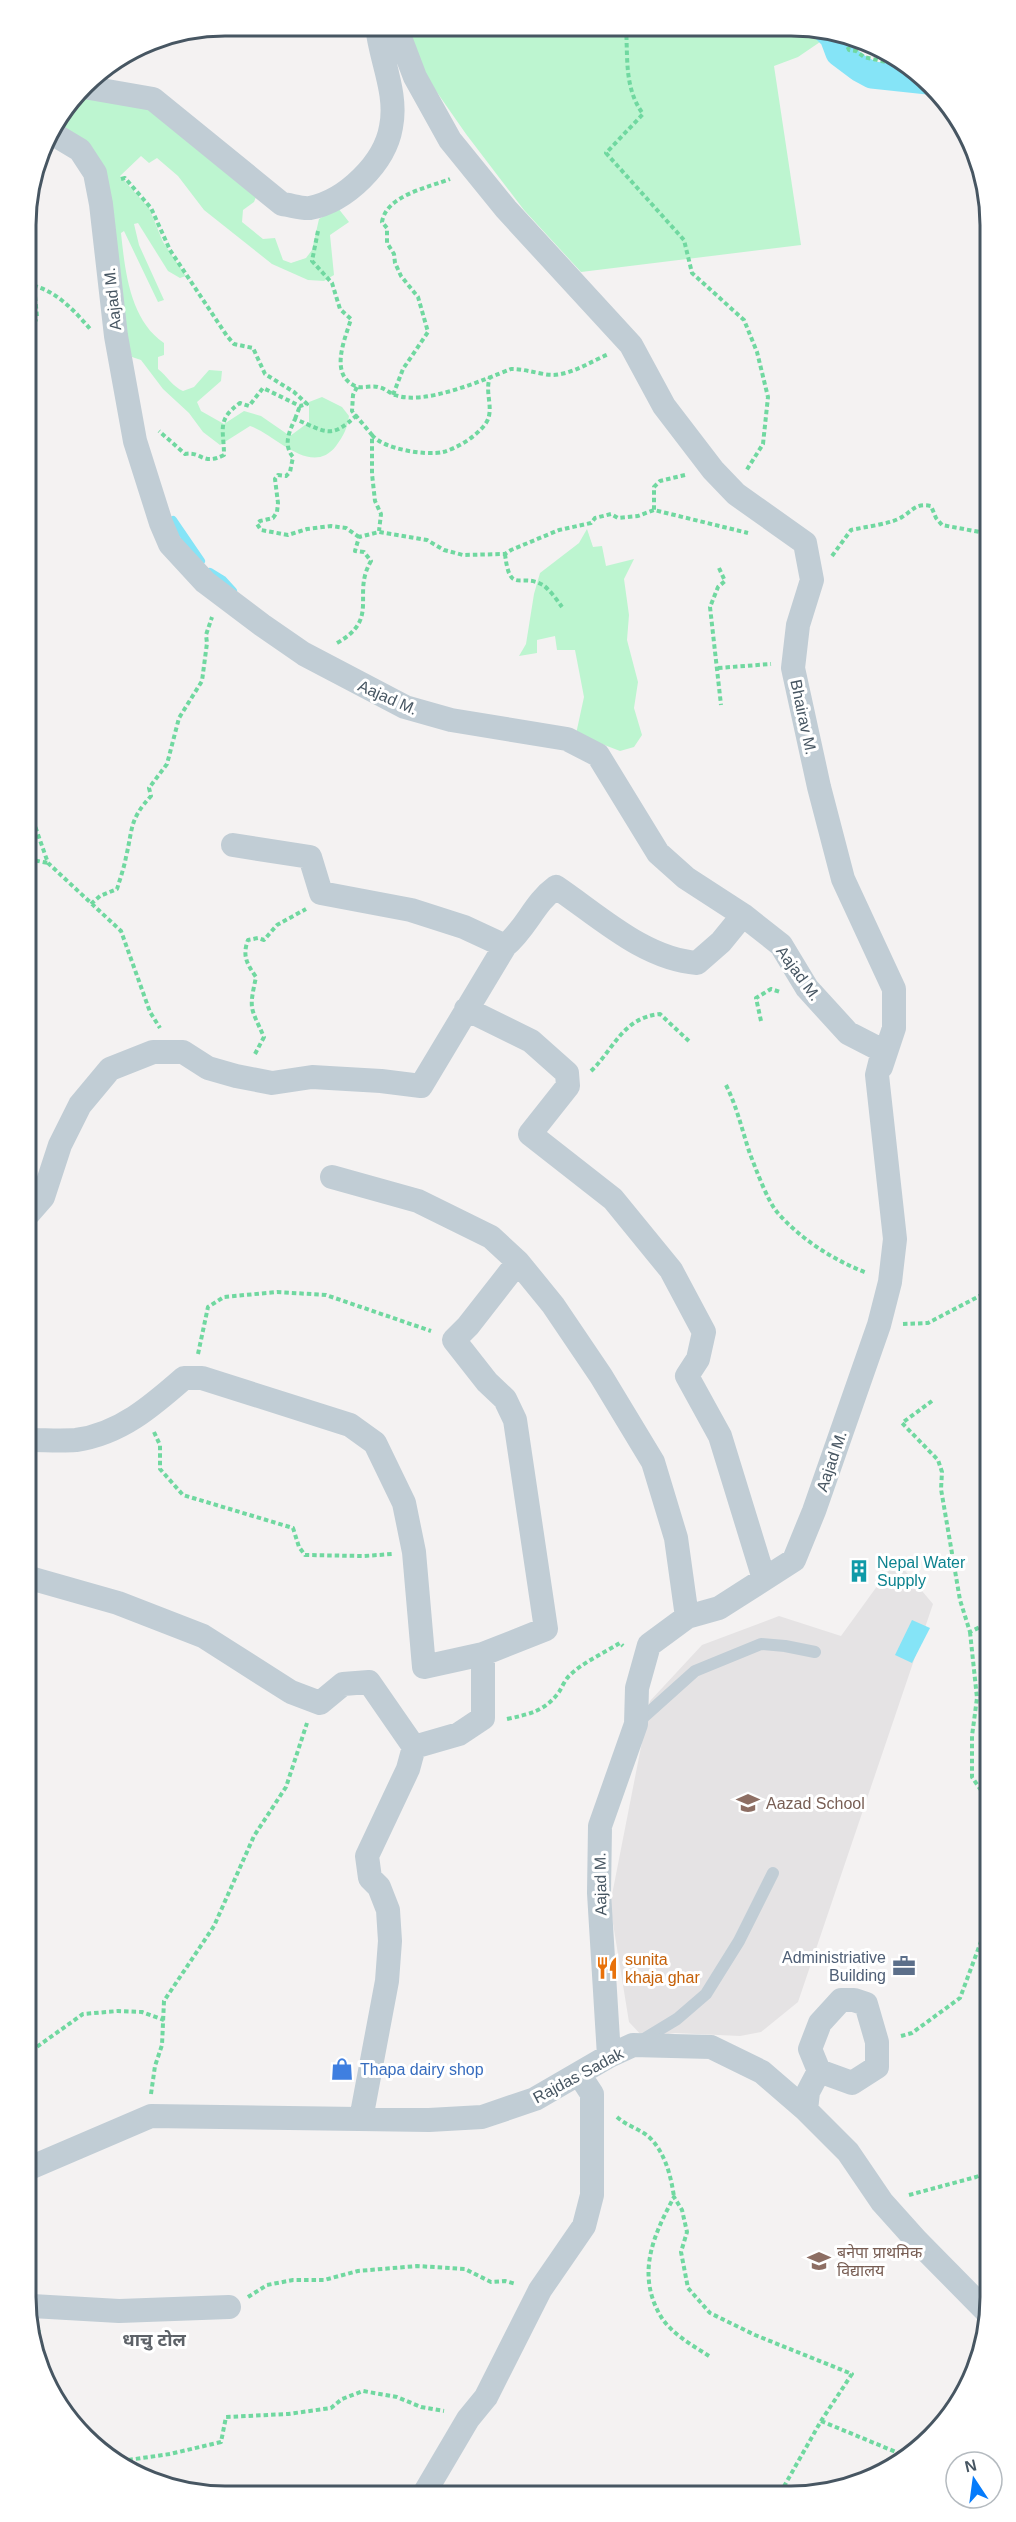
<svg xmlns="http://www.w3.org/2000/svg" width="1016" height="2522" viewBox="0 0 1016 2522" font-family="Arial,'Noto Sans Devanagari',sans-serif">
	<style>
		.education { fill: #e5e3e4 }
		.green { fill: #bdf5d0 }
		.water { fill: #85e4f7 }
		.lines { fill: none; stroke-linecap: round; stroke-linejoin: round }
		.stream { stroke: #85e4f7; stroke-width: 8 }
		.canal { stroke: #85e4f7; stroke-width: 27 }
		.path { stroke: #70d8a0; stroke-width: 4; stroke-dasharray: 4.5 3; stroke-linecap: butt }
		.service { stroke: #c1cdd5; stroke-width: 12 }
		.minor { stroke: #c1cdd5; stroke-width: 24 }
		.labels { text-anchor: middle; stroke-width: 6; stroke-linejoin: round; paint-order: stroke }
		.street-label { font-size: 16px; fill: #475662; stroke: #fff }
		.culture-label { font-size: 16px; fill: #0d838f; stroke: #fff; text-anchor: start }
		.education-label { font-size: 16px; fill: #785e54; stroke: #fff; text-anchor: start }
		.service-label { font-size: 16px; fill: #4e5e75; stroke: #fff; text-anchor: end }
		.food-label { font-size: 16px; fill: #c56008; stroke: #fff; text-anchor: start }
		.shop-label { font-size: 16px; fill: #366cbe; stroke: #fff; text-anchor: start }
		.neighbourhood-label { font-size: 18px; font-weight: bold; fill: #5d6268; stroke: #fff }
		.rim { fill: none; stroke: #475662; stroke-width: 3 }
	</style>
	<rect width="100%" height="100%" fill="#f4f2f2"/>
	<path class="education" d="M896,1560L933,1604L798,2002L761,2032L740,2036L675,2033L644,2038L629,2022L610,1905L650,1701L702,1645L779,1616L841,1636Z"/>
	<path class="green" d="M408,27L830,29L839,32C840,37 841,42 843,46C849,55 879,62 890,66C896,67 900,72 906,74L914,71L928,81L927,86L916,88L900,83L874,81L840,63L820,42L798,57L774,66L801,245L581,272L524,210L466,134L427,78Z
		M80,93L154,107L257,194L254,202L243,210L242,222L263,239L275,238L283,260L291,263L306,258L312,250L319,219L338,208L349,222L330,235L334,275L324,281L308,280L272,264L204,210L178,176L157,158L149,163L141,156L120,176L149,208L163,242L186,276L180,278L168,271L138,223L134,224L139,245L164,300L158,302L124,231L121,233C125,271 130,320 164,343V355L158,357V369C167,376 173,387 183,391L194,387L209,370L222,371L221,381L197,402L201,411L224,424L244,411L261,416L290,436L309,422V402L322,397L342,407L349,416C347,429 344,435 336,446C311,478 275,434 250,426L220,445L203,432L189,413L163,389L141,360L132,357L128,346L109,210L54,126Z
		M587,529L593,547L602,546L606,566L634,559L624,579L629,615L627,640L638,682L634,708L642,735L634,747L620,751L576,734L584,697L575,650H557L555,636L537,640V653L519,656L526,644L534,594L540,573L579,543Z"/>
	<path class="water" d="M912,1620L930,1628L912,1663L895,1655Z"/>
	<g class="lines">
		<path class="stream" d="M173,520L201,561
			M210,572L223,580L233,591"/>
		<path class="canal" d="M825,29L833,37L839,53L859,68L872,75L928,81"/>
		<path class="path" d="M626,28C628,58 624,88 643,114L606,153L684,240L692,273L744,320L757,352L768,397L763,444L746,471
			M842,33L849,50L856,51L864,57L895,64L903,71L912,69
			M121,179L125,178L151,208L170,250L227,336L234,344L253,348L265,374L294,392L307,404L300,406L263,388L249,406L240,403C216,420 224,430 224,455C202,466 202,451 185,454L159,431
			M318,231L312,261L332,283L340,309L351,319C345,339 329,374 355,386C362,389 371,385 378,387C385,388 389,393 395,395C424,406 483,380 511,369C523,369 532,372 544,374C566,379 589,362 609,354
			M26,284C54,288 74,310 91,330
			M26,344L37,317L34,285
			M357,387L353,395L352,411L372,435V474L375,501L381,514L379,531
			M393,395L403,369L428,332L418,297L401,276L395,263L394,254L387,243V228L382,222C386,195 430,187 450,179
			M357,415C330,440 327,432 295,419C289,432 283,445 293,457L290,472L286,476L278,475L275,479L278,503L277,512L273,518L260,521L257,524L261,530L288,535L307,529L331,526L346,528L359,537
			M295,419L300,406
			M372,435C383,449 426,456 443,452C458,448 477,436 486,423C495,409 484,393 490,377
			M685,475L660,481L654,487V510L748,533
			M505,554C510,596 520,572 543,585C550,590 557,600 562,607
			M832,556L851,530C864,527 891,524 902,517C913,510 916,503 931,506L936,518L942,525L985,533
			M719,568L725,581L718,587L710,607L721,705
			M337,643C381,618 351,595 371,561L364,552L355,551L359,537L379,532L427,540L444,550L463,555L505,554L511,550L559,530L591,523L595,518L611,514L618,518L638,516L654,510
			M718,668L771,664
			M28,806L48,863L121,931L150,1012L160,1028
			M28,859L48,863
			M91,904L100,896L117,889C120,879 124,868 126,857C133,828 129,820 151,796L149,788L167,764L179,718L202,681L207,643L206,635L212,617
			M761,1021L756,998L771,989L780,992
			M255,1054L264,1037C250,1006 249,1010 256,977C247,964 242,956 248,940L258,938L264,940L277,925L306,909
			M591,1071C615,1048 622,1018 660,1014L691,1043
			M726,1085C737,1107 742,1130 750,1154C756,1169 767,1200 777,1212C800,1239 835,1261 867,1273
			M903,1324L928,1323L987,1292
			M198,1354L208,1307L224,1297L277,1292L326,1295L431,1331
			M932,1401L902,1423L938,1460L942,1472L941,1489L960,1600L970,1632L988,1623
			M154,1432L160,1445V1469L183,1495L293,1528L299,1547L305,1555L364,1556L392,1554
			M970,1632L977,1698L972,1736V1777L987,1799
			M507,1719C530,1714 545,1711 559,1692C562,1687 565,1680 569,1676C583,1662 604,1653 620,1643L623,1646
			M901,2036L912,2033L960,1998L989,1920
			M31,2051L83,2014L118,2011L142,2012L164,2020
			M151,2094L155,2066L162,2045L164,2001L214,1926L254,1836L286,1787L307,1723
			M617,2117C627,2126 640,2129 649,2137C665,2152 671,2176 674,2197
			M909,2195L976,2177L990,2171
			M248,2297L267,2285L293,2280H324L358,2271L417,2266L465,2269L491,2282L505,2281L516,2284
			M709,2356C692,2345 670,2333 660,2315C636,2273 654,2234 674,2197L682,2210L687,2232L681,2252L688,2288L710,2313L755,2335L852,2374L821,2421L782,2490
			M36,2357L39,2328
			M821,2421L908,2457
			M121,2461L170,2454L221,2442L226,2417L288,2414L331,2408L342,2399L363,2391L397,2397L421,2407L444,2411
			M224,2490V2493"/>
		<path class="service" d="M637,1723L695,1671L761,1644L785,1646L815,1652
			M639,2042L677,2019L706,1994L739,1941L773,1873"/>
		<path class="minor" d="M396,27L415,77L450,140L506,209L631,345L664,406L713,470L736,494L805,543L812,580L798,625L793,668L819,787L843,879L894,989V1028L881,1067
			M84,87L153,99L282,204C291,205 302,209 310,208C346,201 385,163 391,127C398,93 380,59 377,26
			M48,134L55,135L80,150L95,173L101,204L116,336L135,441L161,523L170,544L205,582L262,625L304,654L405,707L451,720L567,739L598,755L658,853L686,878L743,915L781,945L807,988L848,1033L883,1051L877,1075L895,1239L890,1282L879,1325L814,1511L794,1560L719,1608L687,1617L649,1645L637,1688L636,1724L600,1826L599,1893L609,2056
			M233,845L310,857L321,893L411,910L464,927L505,946
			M466,1009L531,1041L567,1073L568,1086L530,1134L613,1199L671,1270L704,1332L698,1359L687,1376L720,1436L764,1579
			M29,1213L43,1197L60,1145L80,1105L110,1069L153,1052H183L208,1068L236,1076L272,1083L312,1077L381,1081L421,1086L505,946C526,929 534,903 556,887C599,916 644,959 697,963L721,942L743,915
			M518,1262L553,1305L601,1376L653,1462L676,1538L687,1617
			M30,1440C45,1440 61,1441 76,1440C120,1434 152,1406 184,1378H202L350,1425L375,1443L404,1503L414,1552L424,1667L483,1654L546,1629L515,1420L505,1399L487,1382L454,1340L468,1326L518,1262L491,1237L418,1201L332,1177
			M30,1578L118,1603L203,1636L291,1692L320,1703L343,1684L369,1682L414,1747L408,1769L367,1856L370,1878L379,1887L388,1910L390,1941L387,1981L361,2119
			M414,1747L459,1734L483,1718V1654
			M806,2110L808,2092L819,2071L810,2049L820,2023L841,2000H854L866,2004L877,2042V2067L852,2083L819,2071
			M32,2167L151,2116L429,2120L482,2117L535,2099L609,2056L633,2045L711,2047L762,2072L806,2110L848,2152L882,2202L917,2241L989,2314
			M32,2306L119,2311L229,2307
			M425,2492L468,2419L486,2397L540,2290L584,2226L592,2195V2094L579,2074"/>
	</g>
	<defs>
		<g id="building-bare" transform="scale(1.8)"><path d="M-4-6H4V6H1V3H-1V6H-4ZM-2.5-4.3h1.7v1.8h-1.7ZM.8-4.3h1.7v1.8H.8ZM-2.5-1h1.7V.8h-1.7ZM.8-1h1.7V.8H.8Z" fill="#0f9aa8" stroke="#fff" stroke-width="2.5" paint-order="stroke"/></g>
		<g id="school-bare" transform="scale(1.8)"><path d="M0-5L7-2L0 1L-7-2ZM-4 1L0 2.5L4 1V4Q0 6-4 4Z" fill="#8d6e63" stroke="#fff" stroke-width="2.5" paint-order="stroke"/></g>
		<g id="office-bare" transform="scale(1.8)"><path d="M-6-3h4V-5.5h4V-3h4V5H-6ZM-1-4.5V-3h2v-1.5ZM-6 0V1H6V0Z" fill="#5c6f8a" stroke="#fff" stroke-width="2.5" paint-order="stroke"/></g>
		<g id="restaurant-bare" transform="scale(1.8)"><path d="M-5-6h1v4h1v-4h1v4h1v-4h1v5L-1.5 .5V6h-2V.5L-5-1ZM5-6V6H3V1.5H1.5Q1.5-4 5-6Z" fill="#e8710a" stroke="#fff" stroke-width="2.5" paint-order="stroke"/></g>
		<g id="shop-bare" transform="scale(1.8)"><path d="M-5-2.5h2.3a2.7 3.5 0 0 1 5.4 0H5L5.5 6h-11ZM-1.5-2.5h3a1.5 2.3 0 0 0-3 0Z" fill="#3f7fe0" stroke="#fff" stroke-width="2.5" paint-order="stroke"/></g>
	</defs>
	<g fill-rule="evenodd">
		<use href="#building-bare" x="859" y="1571"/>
		<use href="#school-bare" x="748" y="1803"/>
		<use href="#office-bare" x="904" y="1966"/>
		<use href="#restaurant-bare" x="607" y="1968"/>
		<use href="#shop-bare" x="342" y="2069"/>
		<use href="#school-bare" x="819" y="2261"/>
	</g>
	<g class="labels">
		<g class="street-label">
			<text transform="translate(112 299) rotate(-96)" y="6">Aajad M.</text>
			<text transform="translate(388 697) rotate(24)" y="6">Aajad M.</text>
			<text transform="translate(804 717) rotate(78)" y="6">Bhairav M.</text>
			<text transform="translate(799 973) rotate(54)" y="6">Aajad M.</text>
			<text transform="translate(831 1461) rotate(-71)" y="6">Aajad M.</text>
			<text transform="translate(600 1884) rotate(-91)" y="6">Aajad M.</text>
			<text transform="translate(578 2075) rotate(-28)" y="6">Rajdas Sadak</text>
		</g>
		<g class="culture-label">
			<text x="877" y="1568">Nepal Water<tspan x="877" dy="18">Supply</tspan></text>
		</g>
		<g class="education-label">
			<text x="766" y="1809">Aazad School</text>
			<text x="837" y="2258">बनेपा प्राथमिक<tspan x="837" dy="18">विद्यालय</tspan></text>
		</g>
		<g class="service-label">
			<text x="886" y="1963">Administriative<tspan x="886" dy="18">Building</tspan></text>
		</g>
		<g class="food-label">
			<text x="625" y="1965">sunita<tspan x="625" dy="18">khaja ghar</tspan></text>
		</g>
		<g class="shop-label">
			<text x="360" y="2075">Thapa dairy shop</text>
		</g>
		<g class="neighbourhood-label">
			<text x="154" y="2346">धाचु टोल</text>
		</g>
	</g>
	<path d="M0 0H1016V2522H0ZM225 36H791A189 189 0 0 1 980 225V2297A189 189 0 0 1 791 2486H225A189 189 0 0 1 36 2297V225A189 189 0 0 1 225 36Z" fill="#fff" fill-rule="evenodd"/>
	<path class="rim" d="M225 36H791A189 189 0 0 1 980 225V2297A189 189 0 0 1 791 2486H225A189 189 0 0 1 36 2297V225A189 189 0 0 1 225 36Z"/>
	<g transform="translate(974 2480) rotate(347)"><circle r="28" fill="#ffffff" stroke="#b5bbc0" stroke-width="1.5"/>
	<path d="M0-4.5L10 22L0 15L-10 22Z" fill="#057bfb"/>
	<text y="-9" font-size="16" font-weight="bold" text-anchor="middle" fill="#475662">N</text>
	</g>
</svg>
